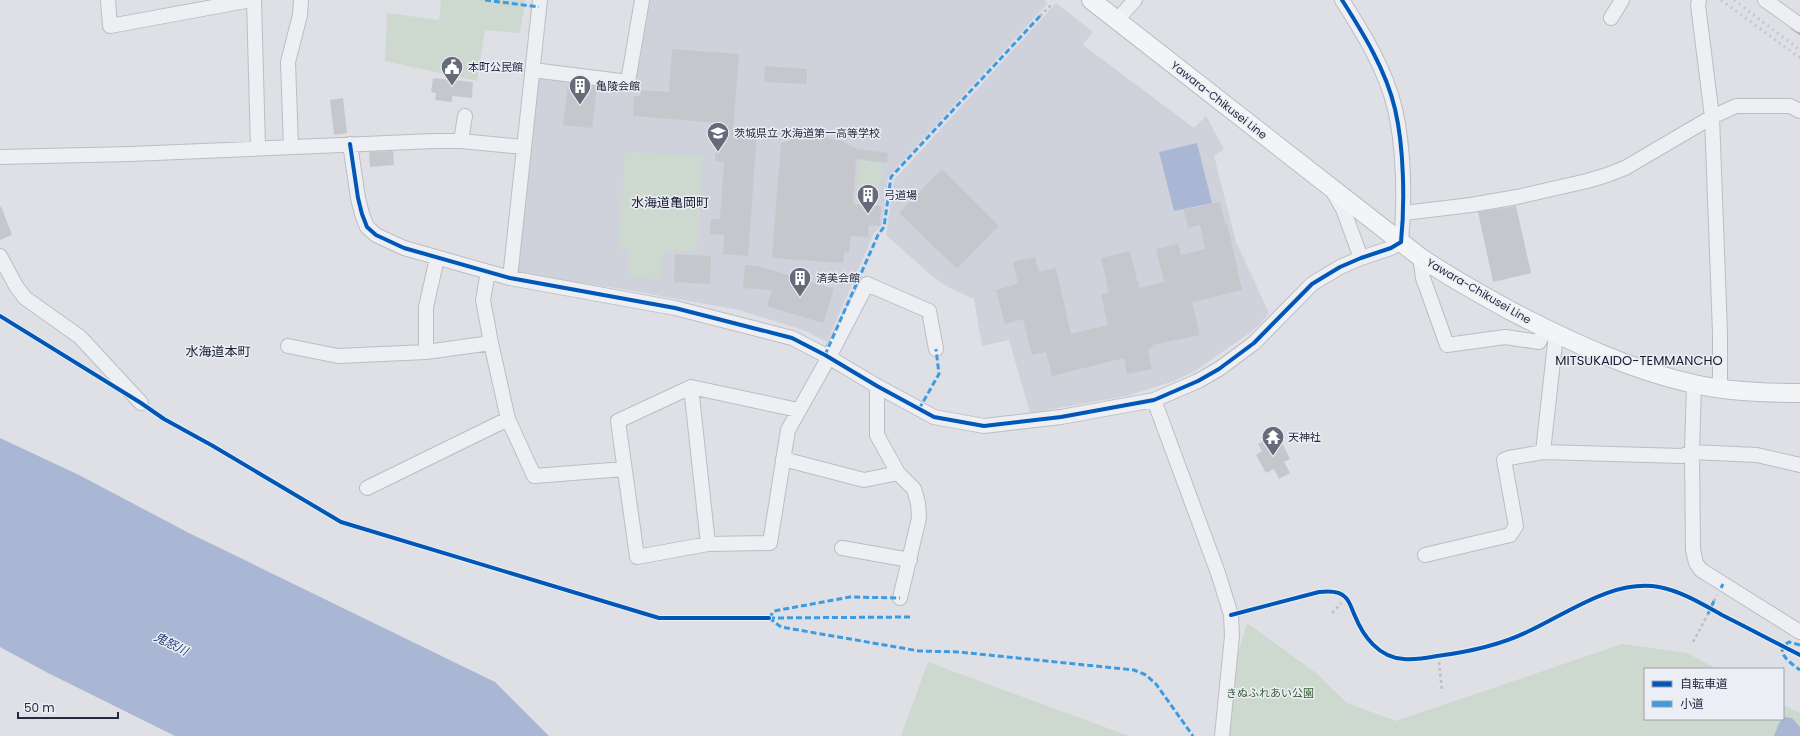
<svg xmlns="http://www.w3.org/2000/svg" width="1800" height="736" viewBox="0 0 1800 736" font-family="Poppins,'Noto Sans JP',sans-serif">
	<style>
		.built { fill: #cfd1db }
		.green { fill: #cdd8ce }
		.water { fill: #aab7d4 }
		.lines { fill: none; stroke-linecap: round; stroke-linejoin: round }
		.stream { stroke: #aab7d4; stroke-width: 4 }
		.building { fill: #c6c7cd }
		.minor-casing { stroke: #bcbdc3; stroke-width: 16 }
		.major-casing { stroke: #bbbdc3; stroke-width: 20 }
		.path { stroke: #bebfc5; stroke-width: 2.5; stroke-dasharray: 3 3; stroke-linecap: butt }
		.minor { stroke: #eeeff2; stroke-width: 14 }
		.major { stroke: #f3f4f5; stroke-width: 18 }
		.rail { stroke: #c7c8cd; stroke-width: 3; stroke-dasharray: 2 4; stroke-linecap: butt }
		.quiet { stroke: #3c9ce3; stroke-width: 3; stroke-dasharray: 6 3; stroke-linecap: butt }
		.cycleway-casing { stroke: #eceef5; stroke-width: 6 }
		.cycleway { stroke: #0057b8; stroke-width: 4 }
		.labels { text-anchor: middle; stroke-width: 3; stroke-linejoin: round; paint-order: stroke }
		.poi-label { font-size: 11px; fill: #252a3f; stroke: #eceef5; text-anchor: start }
		.street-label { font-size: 11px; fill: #252a3f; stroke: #eceef5 }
		.park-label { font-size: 11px; fill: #325c31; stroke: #eceef5 }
		.water-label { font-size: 12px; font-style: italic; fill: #2b4177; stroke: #eceef5 }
		.quarter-label { font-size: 13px; fill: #171c30; stroke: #eceef5 }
	</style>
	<rect width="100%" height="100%" fill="#dfe0e5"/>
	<path class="built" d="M647,0H1044L1048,3L888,177L882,225L874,233L827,342L806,331L739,310L622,289L514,273L535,74L632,86Z
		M1056,3L1093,32L1083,45L1194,128L1206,116L1224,149L1214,156L1236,242L1269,313L1259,325L1248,334L1195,371L1174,381L1126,396L1030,413L1009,340L982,346L974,299L948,287L932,276L886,235L894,180Z"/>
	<path class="green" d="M441,0H525L520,33L485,30L477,81L385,61L387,13L439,20Z
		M625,152L703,156L697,252L663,250L661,279L627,277L629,250L619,249Z
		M860,160L883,163L878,206L856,204Z
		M1247,623L1316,673L1347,703L1396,721L1622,644L1687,653L1717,669H1645V719H1783V705L1800,713V736H1214Z
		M928,662L1129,736H901Z"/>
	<path class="water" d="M1197,143L1212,203L1174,211L1159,152Z
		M0,438L79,475L189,533L495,682L549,736H175L48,673L0,647Z
		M1785,717L1792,718L1800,727V736H1774L1779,723Z"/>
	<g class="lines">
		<path class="stream" d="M1793,28L1800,33"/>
	</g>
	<path class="building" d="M672,49L739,54L733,129L757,131L748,256L723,254L724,235L710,234L711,219H720L724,162L715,161L718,123L633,116L634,96H640V90L669,92Z
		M765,66L807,69V84L764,82Z
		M433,78L473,82L472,98L452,96V102L435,100L436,93L431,92Z
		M568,83L597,87L592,128L563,125Z
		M343,98L347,133L334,135L330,100Z
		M817,136L842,141L857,149L888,153L887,163L856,159L853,204L881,206L880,226L869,225L868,237L851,236L849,253L844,252L843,263L772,258L781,143L800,137Z
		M393,151L394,165L370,167L369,152Z
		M942,169L999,226L957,269L899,213Z
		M1220,202L1225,224L1227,223L1242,290L1192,302L1200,335L1152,345L1153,347L1148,349L1152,369L1127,374L1124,358L1052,376L1046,352L1032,355L1023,319L1005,324L996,290L1018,284L1013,262L1035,257L1039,272L1056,268L1071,334L1108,325L1101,294L1109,293L1101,258L1130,251L1139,288L1164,282L1156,249L1178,244L1181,255L1205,249L1200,225L1188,228L1184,210Z
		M1,206L12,235L0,240V207Z
		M1516,206L1531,273L1493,282L1478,212Z
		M675,254L711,256L710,284L674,282Z
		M745,265L759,266L834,289L823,323L767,306L772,290L743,288Z
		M1270,437L1275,445L1281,441L1290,459L1284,462L1290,473L1279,479L1274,469L1266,473L1256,455L1262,451L1258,444Z"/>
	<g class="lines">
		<g class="minor-casing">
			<path id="minor" d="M108,0L110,26L251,0
				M254,0L258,148
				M1699,0L1698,5L1712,117L1720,333V389
				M1765,0L1800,25
				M1611,18L1622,0
				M1116,21L1135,0
				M533,70L628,82L642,0
				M461,141L465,116
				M350,144L358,198L362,214L367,227L376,235L404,248L510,278L675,308L792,338L825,355L877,386L934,417L984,426L1061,417L1154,400L1198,381L1219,369L1254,343L1312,284L1340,267L1361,258L1391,248L1401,242C1405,203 1404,147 1395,109C1386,70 1363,33 1342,0
				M291,147L288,62L300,15L301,0
				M0,157L131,154L434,141H461L524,147
				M1332,190L1343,209L1361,258
				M1404,213L1471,205L1517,197L1587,181L1607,175L1625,168L1712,117L1736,106H1790L1800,111
				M0,256L16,286L25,298L80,337L141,403
				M1420,257L1423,278L1447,345L1505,337L1539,342L1546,329
				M488,272L483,300L491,343
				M510,278L540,0
				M288,346L338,356L426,352L491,343L508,419L534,476L624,469
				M426,352V307L437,258
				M1694,384L1692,452L1693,550L1696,563L1701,570L1800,632
				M877,386V435L898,473L914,489L918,503L919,518L900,598
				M691,387L708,544
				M1154,400L1218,573L1231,615L1232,636L1222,736
				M798,410L691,387L618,421L637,557L708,544L770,543L788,430L829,357L867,284L929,311L936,349
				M1543,452L1682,456L1692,452L1757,455L1800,465
				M783,459L864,480L898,473
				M367,488L508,419
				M842,548L910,560
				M1425,555L1510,535L1516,526L1504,460L1509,458L1543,452L1556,334"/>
		</g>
		<g class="major-casing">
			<path id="major" d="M1091,0L1420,257C1449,277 1480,294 1511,311C1569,341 1630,370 1694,384C1728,392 1765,393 1800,393"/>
		</g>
		<path class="path" d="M1040,16L1051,5
			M1714,601L1717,595
			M1332,613L1341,603
			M1693,642L1708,614
			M1439,662L1442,691"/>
		<use href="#minor" class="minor"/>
		<use href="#major" class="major"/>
		<path class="rail" d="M1721,0L1800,58
			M1734,0L1800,50"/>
		<path class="quiet" d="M485,0L539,7
			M825,355L878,235L884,227L891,177L1040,16
			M919,409L939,374L936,349
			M1721,588L1723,584
			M1708,614L1714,601
			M769,618L781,627L919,651L959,652L1134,670L1146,675L1156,684L1193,736
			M769,618L912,617
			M769,618L774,611L850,597L900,598
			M1800,645L1789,642C1772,651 1792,664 1800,670"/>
		<g class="cycleway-casing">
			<path id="cycleway" d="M350,144L358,198L362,214L367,227L376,235L404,248L510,278L675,308L792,338L825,355L877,386L934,417L984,426L1061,417L1154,400L1198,381L1219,369L1254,343L1312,284L1340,267L1361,258L1391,248L1401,242C1405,203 1404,147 1395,109C1386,70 1363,33 1342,0
				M0,316L141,403L164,419L213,446L341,522L659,618H769
				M1231,615L1319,592C1327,591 1339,590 1345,597C1350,601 1352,610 1355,616C1363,636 1379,658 1404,659C1414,660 1426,658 1437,656C1468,652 1498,646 1527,632C1567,614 1612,579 1659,587C1681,591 1702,604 1722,615C1748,628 1774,642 1800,655"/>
		</g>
		<use href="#cycleway" class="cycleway"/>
	</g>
	<defs>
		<g id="civic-pin" transform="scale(1.15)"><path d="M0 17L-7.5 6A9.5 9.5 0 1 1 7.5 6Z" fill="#666a79" stroke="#eceef5"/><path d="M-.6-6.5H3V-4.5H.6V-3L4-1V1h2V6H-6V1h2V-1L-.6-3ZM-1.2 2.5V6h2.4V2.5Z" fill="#fff"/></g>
		<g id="building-pin" transform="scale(1.15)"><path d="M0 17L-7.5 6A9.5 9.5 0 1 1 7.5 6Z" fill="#666a79" stroke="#eceef5"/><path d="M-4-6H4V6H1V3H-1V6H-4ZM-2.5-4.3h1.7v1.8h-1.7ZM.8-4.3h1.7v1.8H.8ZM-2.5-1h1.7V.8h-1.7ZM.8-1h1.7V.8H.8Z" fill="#fff"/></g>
		<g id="school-pin" transform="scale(1.15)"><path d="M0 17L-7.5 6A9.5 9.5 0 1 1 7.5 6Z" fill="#666a79" stroke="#eceef5"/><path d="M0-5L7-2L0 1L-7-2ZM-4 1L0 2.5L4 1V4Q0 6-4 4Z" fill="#fff"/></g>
		<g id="temple-pin" transform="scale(1.15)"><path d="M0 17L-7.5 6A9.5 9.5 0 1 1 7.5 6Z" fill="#666a79" stroke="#eceef5"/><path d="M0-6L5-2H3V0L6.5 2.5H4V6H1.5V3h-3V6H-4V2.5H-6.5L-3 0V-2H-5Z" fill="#fff"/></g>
	</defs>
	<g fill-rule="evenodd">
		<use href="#civic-pin" x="452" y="67"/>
		<use href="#building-pin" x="580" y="86"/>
		<use href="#school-pin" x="718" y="133"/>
		<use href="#building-pin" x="868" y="195"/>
		<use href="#building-pin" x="800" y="278"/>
		<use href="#temple-pin" x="1273" y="437"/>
	</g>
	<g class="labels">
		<g class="poi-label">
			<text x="468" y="71">本町公民館</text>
			<text x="596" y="90">亀陵会館</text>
			<text x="734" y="137">茨城県立 水海道第一高等学校</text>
			<text x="884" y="199">弓道場</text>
			<text x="816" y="282">済美会館</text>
			<text x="1288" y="441">天神社</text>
		</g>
		<g class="street-label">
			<text transform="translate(1219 100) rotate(38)" y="4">Yawara-Chikusei Line</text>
			<text transform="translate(1479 291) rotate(30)" y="4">Yawara-Chikusei Line</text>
		</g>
		<g class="park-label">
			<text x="1270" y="697">きぬふれあい公園</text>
		</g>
		<g class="water-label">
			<text transform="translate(171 644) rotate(27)" y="4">鬼怒川</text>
		</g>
		<g class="quarter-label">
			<text x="670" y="207">水海道亀岡町</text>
			<text x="218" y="356">水海道本町</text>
			<text x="1639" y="365">MITSUKAIDO-TEMMANCHO</text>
		</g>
	</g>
	<rect x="1644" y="668" width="140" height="52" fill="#eceef5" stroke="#9ca0ac"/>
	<rect x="1652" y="681" width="20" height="6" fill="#0057b8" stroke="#9ca0ac"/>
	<text x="1680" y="688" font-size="12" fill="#252a3f">自転車道</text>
	<rect x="1652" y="701" width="20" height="6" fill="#3c9ce3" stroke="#9ca0ac"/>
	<text x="1680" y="708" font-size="12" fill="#252a3f">小道</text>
	<path d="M18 712v6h100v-6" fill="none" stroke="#252a3f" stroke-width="2"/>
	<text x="24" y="712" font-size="12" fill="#252a3f" stroke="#eceef5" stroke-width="3" paint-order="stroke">50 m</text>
</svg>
